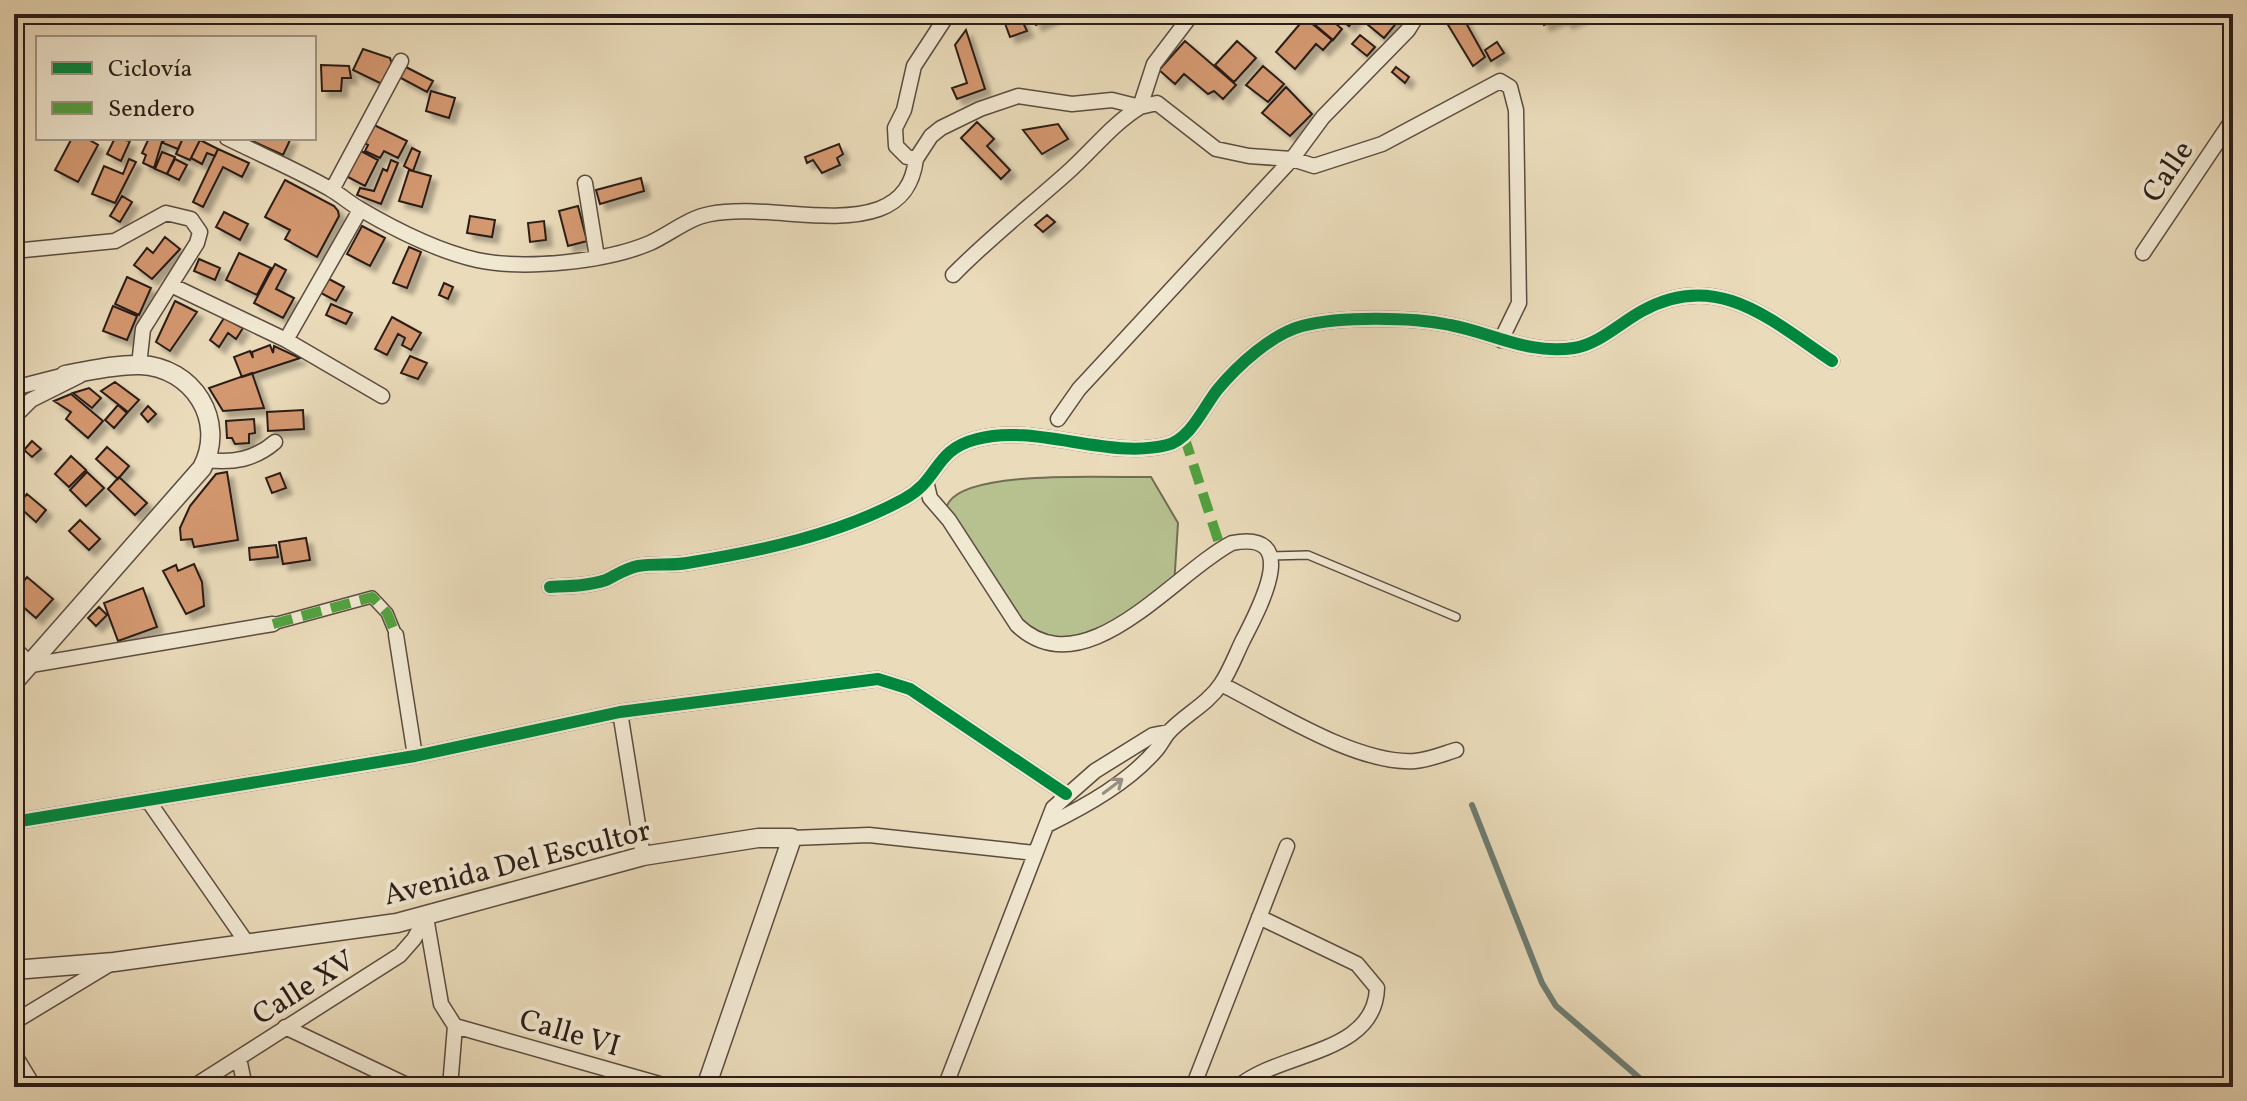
<svg xmlns="http://www.w3.org/2000/svg" width="2247" height="1101" viewBox="0 0 2247 1101" font-family="Vollkorn,serif">
	<style>
		.green { fill: #b7c08f; stroke: #716e54; stroke-width: 2 }
		.lines { fill: none; stroke-linecap: round; stroke-linejoin: round }
		.stream { stroke: #6c7c71; stroke-width: 6 }
		.building { fill: #d4986f; stroke: #2b1d18; stroke-width: 2; filter: url(#shadow) }
		.service-casing { stroke: #5b4c40; stroke-width: 10 }
		.pedestrian-casing { stroke: #5b4c40; stroke-width: 14 }
		.minor-casing { stroke: #5b4c40; stroke-width: 17 }
		.tertiary-casing { stroke: #5b4c40; stroke-width: 21 }
		.service { stroke: #f1e8d2; stroke-width: 7 }
		.pedestrian { stroke: #f1e8d2; stroke-width: 11 }
		.minor { stroke: #f1e8d2; stroke-width: 14 }
		.tertiary { stroke: #f1e8d2; stroke-width: 18 }
		.quiet { stroke: #51a240; stroke-width: 10; stroke-dasharray: 20 10; stroke-linecap: butt }
		.cycleway-casing { stroke: #f1e8d2; stroke-width: 17 }
		.cycleway { stroke: #00873e; stroke-width: 12 }
		.oneway { stroke: #988d7e }
		.labels { text-anchor: middle; stroke-width: 8; stroke-linejoin: round; paint-order: stroke }
		.street-label { font-size: 30px; fill: #2b1d18; stroke: #f1e8d2 }
	</style>
	<defs>
		<filter id="shadow"><feDropShadow dx="6" dy="6" stdDeviation="2" flood-color="#0004"/></filter>
	</defs>
	<rect width="100%" height="100%" fill="#eadbba"/>
	<filter id="stains"><feTurbulence type="fractalNoise" baseFrequency=".0025" numOctaves="4"/><feColorMatrix values="0 0 0 0 .2 0 0 0 0 .09 0 0 0 0 .02 0 0 0 .5 -.17"/></filter>
	<radialGradient id="worn" r=".72"><stop offset=".6" stop-color="#630" stop-opacity="0"/><stop offset="1" stop-color="#630" stop-opacity=".3"/></radialGradient>
	<path class="green" d="M1151,477L1178,523L1174,586C1160,597 1145,614 1129,622C1099,636 1048,655 1020,637L947,526C946,518 944,509 949,502C971,469 1111,478 1151,477Z"/>
	<g class="lines">
		<path class="stream" d="M1472,805L1542,983L1556,1006L1650,1087
			M1800,1087L1834,1080L1844,1087"/>
	</g>
	<path class="building" d="M1019,14L1027,31L1010,37L1003,18Z
		M1032,14H1053L1054,17L1036,25Z
		M1310,14H1317L1325,21L1328,17L1342,29L1333,40L1307,18Z
		M1333,14H1356L1358,15L1349,26Z
		M1367,14H1404L1384,38L1367,24L1372,18Z
		M1461,14L1485,57L1473,66L1442,15Z
		M1540,14H1588L1566,23L1564,17L1544,25Z
		M1305,18L1332,40L1323,50L1316,44L1295,69L1276,52Z
		M966,30L985,89L957,99L952,88L967,83L955,45Z
		M1360,35L1375,47L1367,56L1352,44Z
		M1185,41L1236,85L1223,99L1214,91L1208,94L1184,74L1175,84L1159,70Z
		M1237,41L1256,58L1234,82L1215,65Z
		M1497,42L1504,53L1491,61L1485,50Z
		M363,49L390,58L392,64L382,84L353,70Z
		M321,65L349,66L351,78H342L341,91H322Z
		M404,66L433,81L427,92L399,77Z
		M1263,66L1284,84L1268,102L1246,85Z
		M1396,67L1409,77L1405,83L1392,72Z
		M1286,87L1312,114L1290,136L1262,113Z
		M431,91L455,98L449,118L426,111Z
		M977,122L994,139L987,146L1010,170L1001,179L961,138Z
		M372,124L407,141L398,158L384,151L380,158L365,151L368,145L362,142Z
		M1058,124L1068,139L1042,154L1023,130Z
		M72,138H86L98,145L78,182L55,170Z
		M115,138L130,141L121,161L107,154Z
		M149,138H163L154,168L143,163L146,155L142,153Z
		M165,138H183L178,149L163,143Z
		M183,138L200,140L190,160L176,154Z
		M253,138H291L283,155L252,141Z
		M200,140L218,149L215,156L207,153L202,164L191,158Z
		M839,144L843,154L837,158L840,165L822,173L813,160L807,163L805,157Z
		M412,148L420,152L413,171L404,166Z
		M218,149L249,163L242,177L223,167L203,207L193,202Z
		M359,150L378,160L365,186L346,176Z
		M162,152L175,157L167,174L155,169Z
		M129,159L136,162L115,203L92,194L104,166L123,174Z
		M175,159L187,165L179,180L167,174Z
		M391,160L398,163L381,204L357,195L360,188L374,191L383,169L387,171Z
		M409,170L431,176L422,207L399,201Z
		M641,178L644,191L600,204L596,190Z
		M285,180L334,206L338,211L339,216L317,257L285,239L290,230L265,217Z
		M122,196L132,202L120,222L110,216Z
		M578,206L587,241L568,246L559,211Z
		M224,212L248,224L240,240L216,227Z
		M1047,215L1055,222L1043,232L1035,225Z
		M470,216L495,220L492,237L467,233Z
		M544,221L546,240L530,242L528,223Z
		M362,226L385,238L370,266L347,254Z
		M165,237L180,249L152,279L134,265L147,248L153,253Z
		M409,247L421,252L407,288L393,283Z
		M239,253L271,268L257,295L226,280Z
		M199,259L220,268L215,280L194,271Z
		M275,264L286,270L276,289L294,298L283,318L254,303Z
		M127,277L151,288L139,315L115,304Z
		M329,279L344,287L336,301L321,293Z
		M444,283L453,287L448,299L439,295Z
		M175,301L197,312L170,351L156,342Z
		M331,304L352,313L346,324L326,315Z
		M113,306L137,316L127,340L103,331Z
		M392,317L421,333L411,350L402,345L405,338L398,334L387,355L375,349Z
		M224,318L243,328L236,339L228,333L219,347L210,340Z
		M270,345L273,353L274,346L300,358L242,377L234,357L250,351L253,358L252,352Z
		M410,356L427,363L418,379L401,373Z
		M252,373L264,408L223,411L209,388Z
		M115,382L139,400L128,412L101,391Z
		M89,388L101,398L92,408L73,393Z
		M71,394L103,421L88,438L66,419L71,412L54,401Z
		M118,405L127,413L114,428L105,420Z
		M148,406L156,414L148,422L141,414Z
		M303,410L304,429L268,431L267,412Z
		M254,419L255,433L249,434V443L235,444L232,438H227L226,421Z
		M32,441L41,449L32,457L24,450Z
		M107,447L129,466L118,479L96,459Z
		M71,456L86,470L69,487L55,474Z
		M87,472L104,488L86,506L70,490Z
		M227,472L238,540L194,547L192,539L181,540L180,528L190,506L216,474Z
		M280,473L286,488L272,493L266,478Z
		M119,477L147,503L135,515L108,489Z
		M27,494L46,510L36,522L17,505Z
		M80,520L100,539L89,550L69,531Z
		M306,538L310,560L283,564L279,542Z
		M276,545L278,557L250,560L249,548Z
		M194,564L202,582L204,606L186,614L163,571L176,565L178,571Z
		M27,577L53,599L36,618L14,599V593Z
		M143,588L157,627L118,641L104,603Z
		M99,607L107,615L96,626L88,618Z"/>
	<g class="lines">
		<g class="service-casing">
			<path id="service" d="M1270,556L1308,555L1456,617"/>
		</g>
		<g class="pedestrian-casing">
			<path id="pedestrian" d="M273,624L372,597L387,613L396,635"/>
		</g>
		<g class="minor-casing">
			<path id="minor" d="M948,14L914,66L904,110L895,128L896,146L907,157L916,159L931,136L941,128L980,109L1018,96L1072,104L1112,100L1140,107L1157,103L1216,149L1249,156L1292,159L1314,166L1382,144L1500,81L1510,87L1516,110L1519,303L1501,340
				M227,138C261,155 297,170 330,189C341,195 349,203 360,209C394,229 438,251 477,260C524,270 605,262 650,243C670,234 688,218 710,214C761,204 832,226 879,209C903,200 913,183 916,159
				M585,183L597,257
				M332,190L401,61
				M14,251L115,241L166,213L191,219L200,232L197,243L143,329L139,365
				M2143,253L2233,119
				M953,275C989,238 1029,207 1067,173C1093,150 1111,125 1140,107L1154,64L1192,14
				M173,286L286,340L382,396
				M286,340L360,210
				M14,388L65,375
				M14,417L31,400L79,376
				M1058,419L1079,389L1292,159L1323,117L1408,30L1418,14
				M206,460C233,463 254,460 275,442
				M927,485L930,498L949,520L1017,625C1085,690 1175,572 1232,543C1304,529 1257,612 1243,640C1236,654 1230,671 1221,684C1207,705 1184,715 1168,733C1164,738 1161,744 1157,749C1129,782 1086,806 1047,825
				M550,587C569,586 588,586 606,580C617,575 626,568 638,566C655,563 671,566 687,563C760,551 838,535 904,499C940,480 933,450 977,439C1035,423 1108,460 1167,445C1191,439 1204,406 1218,389C1238,365 1272,334 1302,326C1340,316 1412,317 1450,325C1493,333 1528,355 1574,348C1599,344 1620,323 1642,311C1717,269 1771,320 1832,361
				M396,635L415,756
				M14,648L31,665L273,624
				M1221,684C1273,710 1357,765 1415,761C1428,760 1443,754 1456,750
				M620,712L643,856
				M149,802L247,943
				M14,822L415,756L620,712L878,679L910,689L1066,794
				M792,838L869,835L1035,853
				M426,917L441,1004L455,1026L450,1087
				M14,1022L110,964
				M455,1026L670,1087
				M285,1027L411,1087
				M14,1054L34,1087
				M239,1058L245,1087
				M193,1087L400,955L414,939L426,917
				M945,1087L1053,808L1095,771L1153,735L1168,732
				M1193,1087L1287,846
				M1238,1087C1280,1051 1375,1055 1377,988L1357,964L1259,917"/>
		</g>
		<g class="tertiary-casing">
			<path id="tertiary" d="M14,682L202,468C227,421 193,367 140,365C116,364 89,371 65,375
				M14,970L114,962L397,923L643,856L758,838H792L706,1087"/>
		</g>
		<use href="#service" class="service"/>
		<use href="#pedestrian" class="pedestrian"/>
		<use href="#minor" class="minor"/>
		<use href="#tertiary" class="tertiary"/>
		<path class="quiet" d="M1184,436L1221,549
			M273,624L372,597L387,613L396,635"/>
		<g class="cycleway-casing">
			<path id="cycleway" d="M550,587C569,586 588,586 606,580C617,575 626,568 638,566C655,563 671,566 687,563C760,551 838,535 904,499C940,480 933,450 977,439C1035,423 1108,460 1167,445C1191,439 1204,406 1218,389C1238,365 1272,334 1302,326C1340,316 1412,317 1450,325C1493,333 1528,355 1574,348C1599,344 1620,323 1642,311C1717,269 1771,320 1832,361
				M14,822L415,756L620,712L878,679L910,689L1066,794"/>
		</g>
		<use href="#cycleway" class="cycleway"/>
	</g>
	<defs><path id="oneway-shaft" d="M-6 0H5M1.5-3L5.5 0L1.5 3" fill="none" stroke-width="1.6" stroke-linecap="round" stroke-linejoin="round" transform="scale(2)"/></defs>
	<use class="oneway" href="#oneway-shaft" transform="translate(1113 786) rotate(-37)"/>
	<g class="labels">
		<g class="street-label">
			<text transform="translate(2167 171) rotate(-56)" y="10">Calle</text>
			<text transform="translate(517 862) rotate(-14)" y="10">Avenida Del Escultor</text>
			<text transform="translate(303 987) rotate(-32)" y="10">Calle XV</text>
			<text transform="translate(570 1032) rotate(16)" y="10">Calle VI</text>
		</g>
	</g>
	<rect width="2247" height="1101" fill="none" stroke="#eadbba" stroke-width="48"/>
	<rect x="16" y="16" width="2215" height="1069" fill="none" stroke="#2b1d18" stroke-width="4"/>
	<rect x="24" y="24" width="2199" height="1053" fill="none" stroke="#2b1d18" stroke-width="2"/>
	<rect x="36" y="36" width="280" height="104" fill="#f1e8d2" stroke="#a29788" stroke-width="2"/>
	<rect x="52" y="62" width="40" height="12" fill="#00873e" stroke="#a29788" stroke-width="2"/>
	<text x="108" y="76" font-size="24" fill="#2b1d18">Ciclovía</text>
	<rect x="52" y="102" width="40" height="12" fill="#51a240" stroke="#a29788" stroke-width="2"/>
	<text x="108" y="116" font-size="24" fill="#2b1d18">Sendero</text>
	<rect width="100%" height="100%" filter="url(#stains)"/>
	<rect width="100%" height="100%" fill="url(#worn)"/>
</svg>
